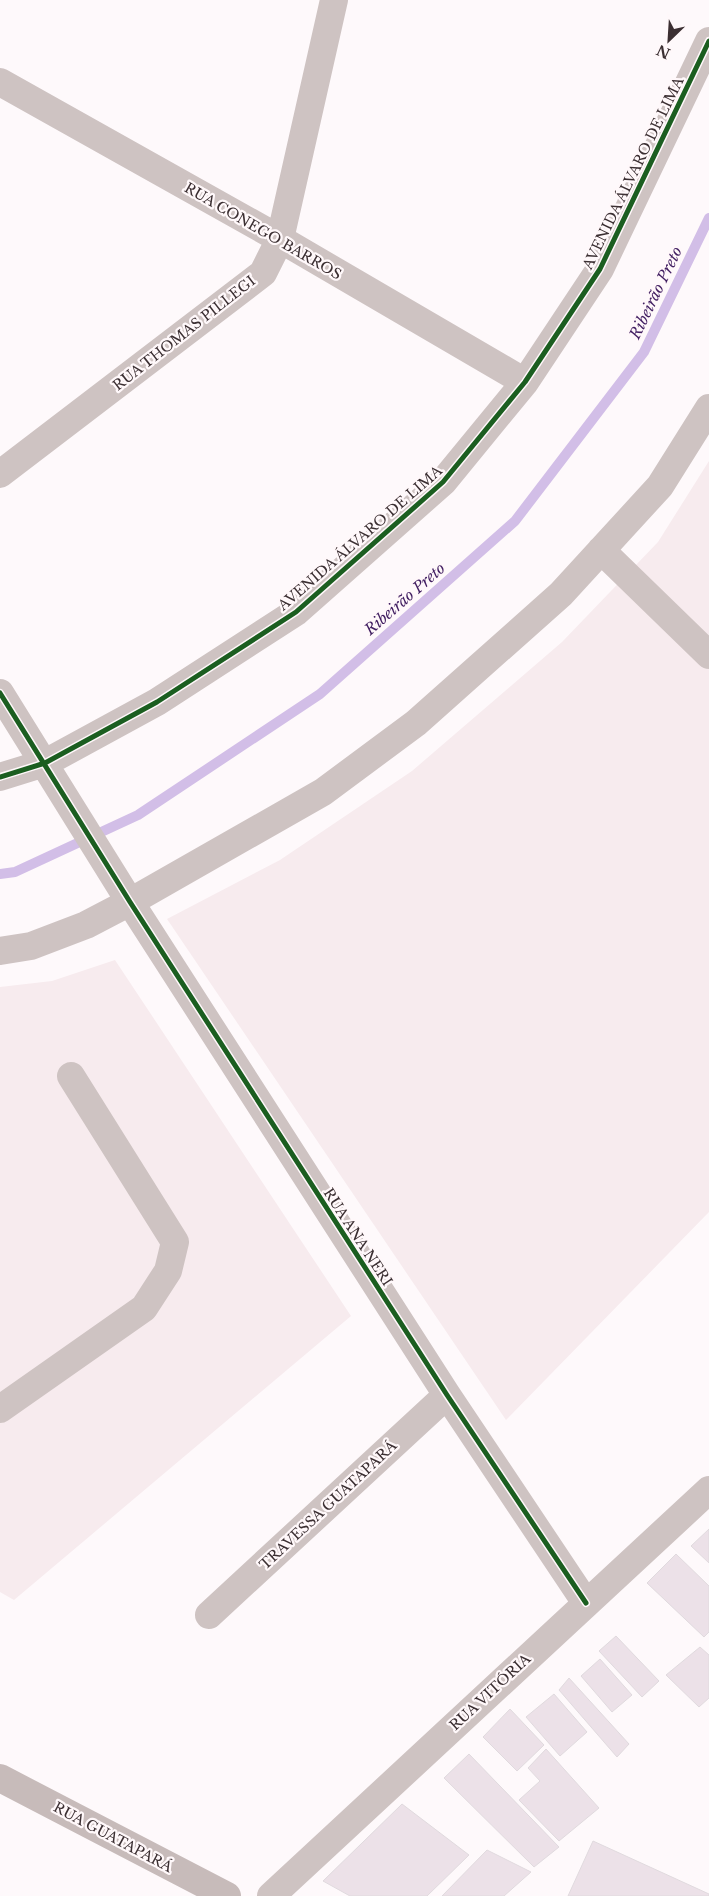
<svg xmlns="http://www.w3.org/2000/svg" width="709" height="1896" viewBox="0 0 709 1896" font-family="'Libre Baskerville',serif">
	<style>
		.built { fill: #f7ebee }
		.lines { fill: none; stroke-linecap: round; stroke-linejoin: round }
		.stream { stroke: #d2bee7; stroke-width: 10 }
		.building { fill: #ece1e8; stroke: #e0dade }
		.minor { stroke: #cec3c2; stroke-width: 28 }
		.major { stroke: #c7bbba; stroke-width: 28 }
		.cycleway-casing { stroke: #fff8fa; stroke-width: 8 }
		.cycleway { stroke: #1b5e20; stroke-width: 5 }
		.labels { text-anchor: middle; stroke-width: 4.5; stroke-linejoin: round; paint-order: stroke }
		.street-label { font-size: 14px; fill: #3b2f32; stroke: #fff8fa }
		.water-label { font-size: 15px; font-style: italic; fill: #411e61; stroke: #fff8fa }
	</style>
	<rect width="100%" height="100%" fill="#fef9fb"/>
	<path class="built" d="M709,461V1212L506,1420L167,919L280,860L412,771L562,642L658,542Z
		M115,960L351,1316L14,1600L0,1592V987L52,981Z"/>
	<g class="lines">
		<path class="stream" d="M0,874L15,872L138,815L320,694L515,521L644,352L709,218"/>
	</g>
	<path class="building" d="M709,1529V1563L691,1546Z
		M676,1554L709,1586V1632L704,1637L647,1583Z
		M616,1636L659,1681L642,1697L599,1651Z
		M700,1647L709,1655V1698L699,1707L666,1675Z
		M600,1659L632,1695L612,1712L581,1676Z
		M569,1678L629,1744L617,1757L559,1690Z
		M554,1694L587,1732L560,1756L526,1717Z
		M510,1709L544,1745L517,1771L483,1737Z
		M546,1749L599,1808L559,1841L519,1800L540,1781L528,1768Z
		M469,1754L559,1847L534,1867L444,1778Z
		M402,1804L469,1855L427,1896H350L323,1881Z
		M593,1841L709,1894V1896H568Z
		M487,1850L531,1872L504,1896H442Z"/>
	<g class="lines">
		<path class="minor" d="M0,82L280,239L525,382
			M0,474L263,273L280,239L334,0
			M601,550L709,655
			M0,693L130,902L447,1395L586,1603
			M0,777L45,763L157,702L296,612L443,482L525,382L600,269L709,41
			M0,951L31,946L86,925L130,902L323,792L416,723L561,594L660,486L709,408
			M0,1409L144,1308L168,1271L175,1242L71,1076
			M209,1615L447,1395
			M271,1896L709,1490"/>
		<path class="major" d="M0,1778L227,1896"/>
		<g class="cycleway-casing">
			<path id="cycleway" d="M0,693L130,902L447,1395L586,1603
				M0,777L45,763L157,702L296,612L443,482L525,382L600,269L709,41"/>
		</g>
		<use href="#cycleway" class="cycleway"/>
	</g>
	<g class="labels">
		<g class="street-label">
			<text transform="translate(633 173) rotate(-64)" y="5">AVENIDA ÁLVARO DE LIMA</text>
			<text transform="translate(263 231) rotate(30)" y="5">RUA CONEGO BARROS</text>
			<text transform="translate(184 333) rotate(-38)" y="5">RUA THOMAS PILLEGI</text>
			<text transform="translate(360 538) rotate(-41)" y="5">AVENIDA ÁLVARO DE LIMA</text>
			<text transform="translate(358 1237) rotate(57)" y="5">RUA ANA NERI</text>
			<text transform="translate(328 1505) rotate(-43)" y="5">TRAVESSA GUATAPARÁ</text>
			<text transform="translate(490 1692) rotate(-43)" y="5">RUA VITÓRIA</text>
			<text transform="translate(113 1837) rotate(28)" y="5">RUA GUATAPARÁ</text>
		</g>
		<g class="water-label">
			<text transform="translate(656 293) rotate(-64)" y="5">Ribeirão Preto</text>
			<text transform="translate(405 599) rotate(-41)" y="5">Ribeirão Preto</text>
		</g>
	</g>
	<g transform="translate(669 40) rotate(205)" stroke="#fff8fa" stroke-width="4" paint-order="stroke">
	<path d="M0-4L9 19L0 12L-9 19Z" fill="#3b2f32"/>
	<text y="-8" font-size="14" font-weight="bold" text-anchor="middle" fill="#3b2f32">N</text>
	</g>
</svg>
